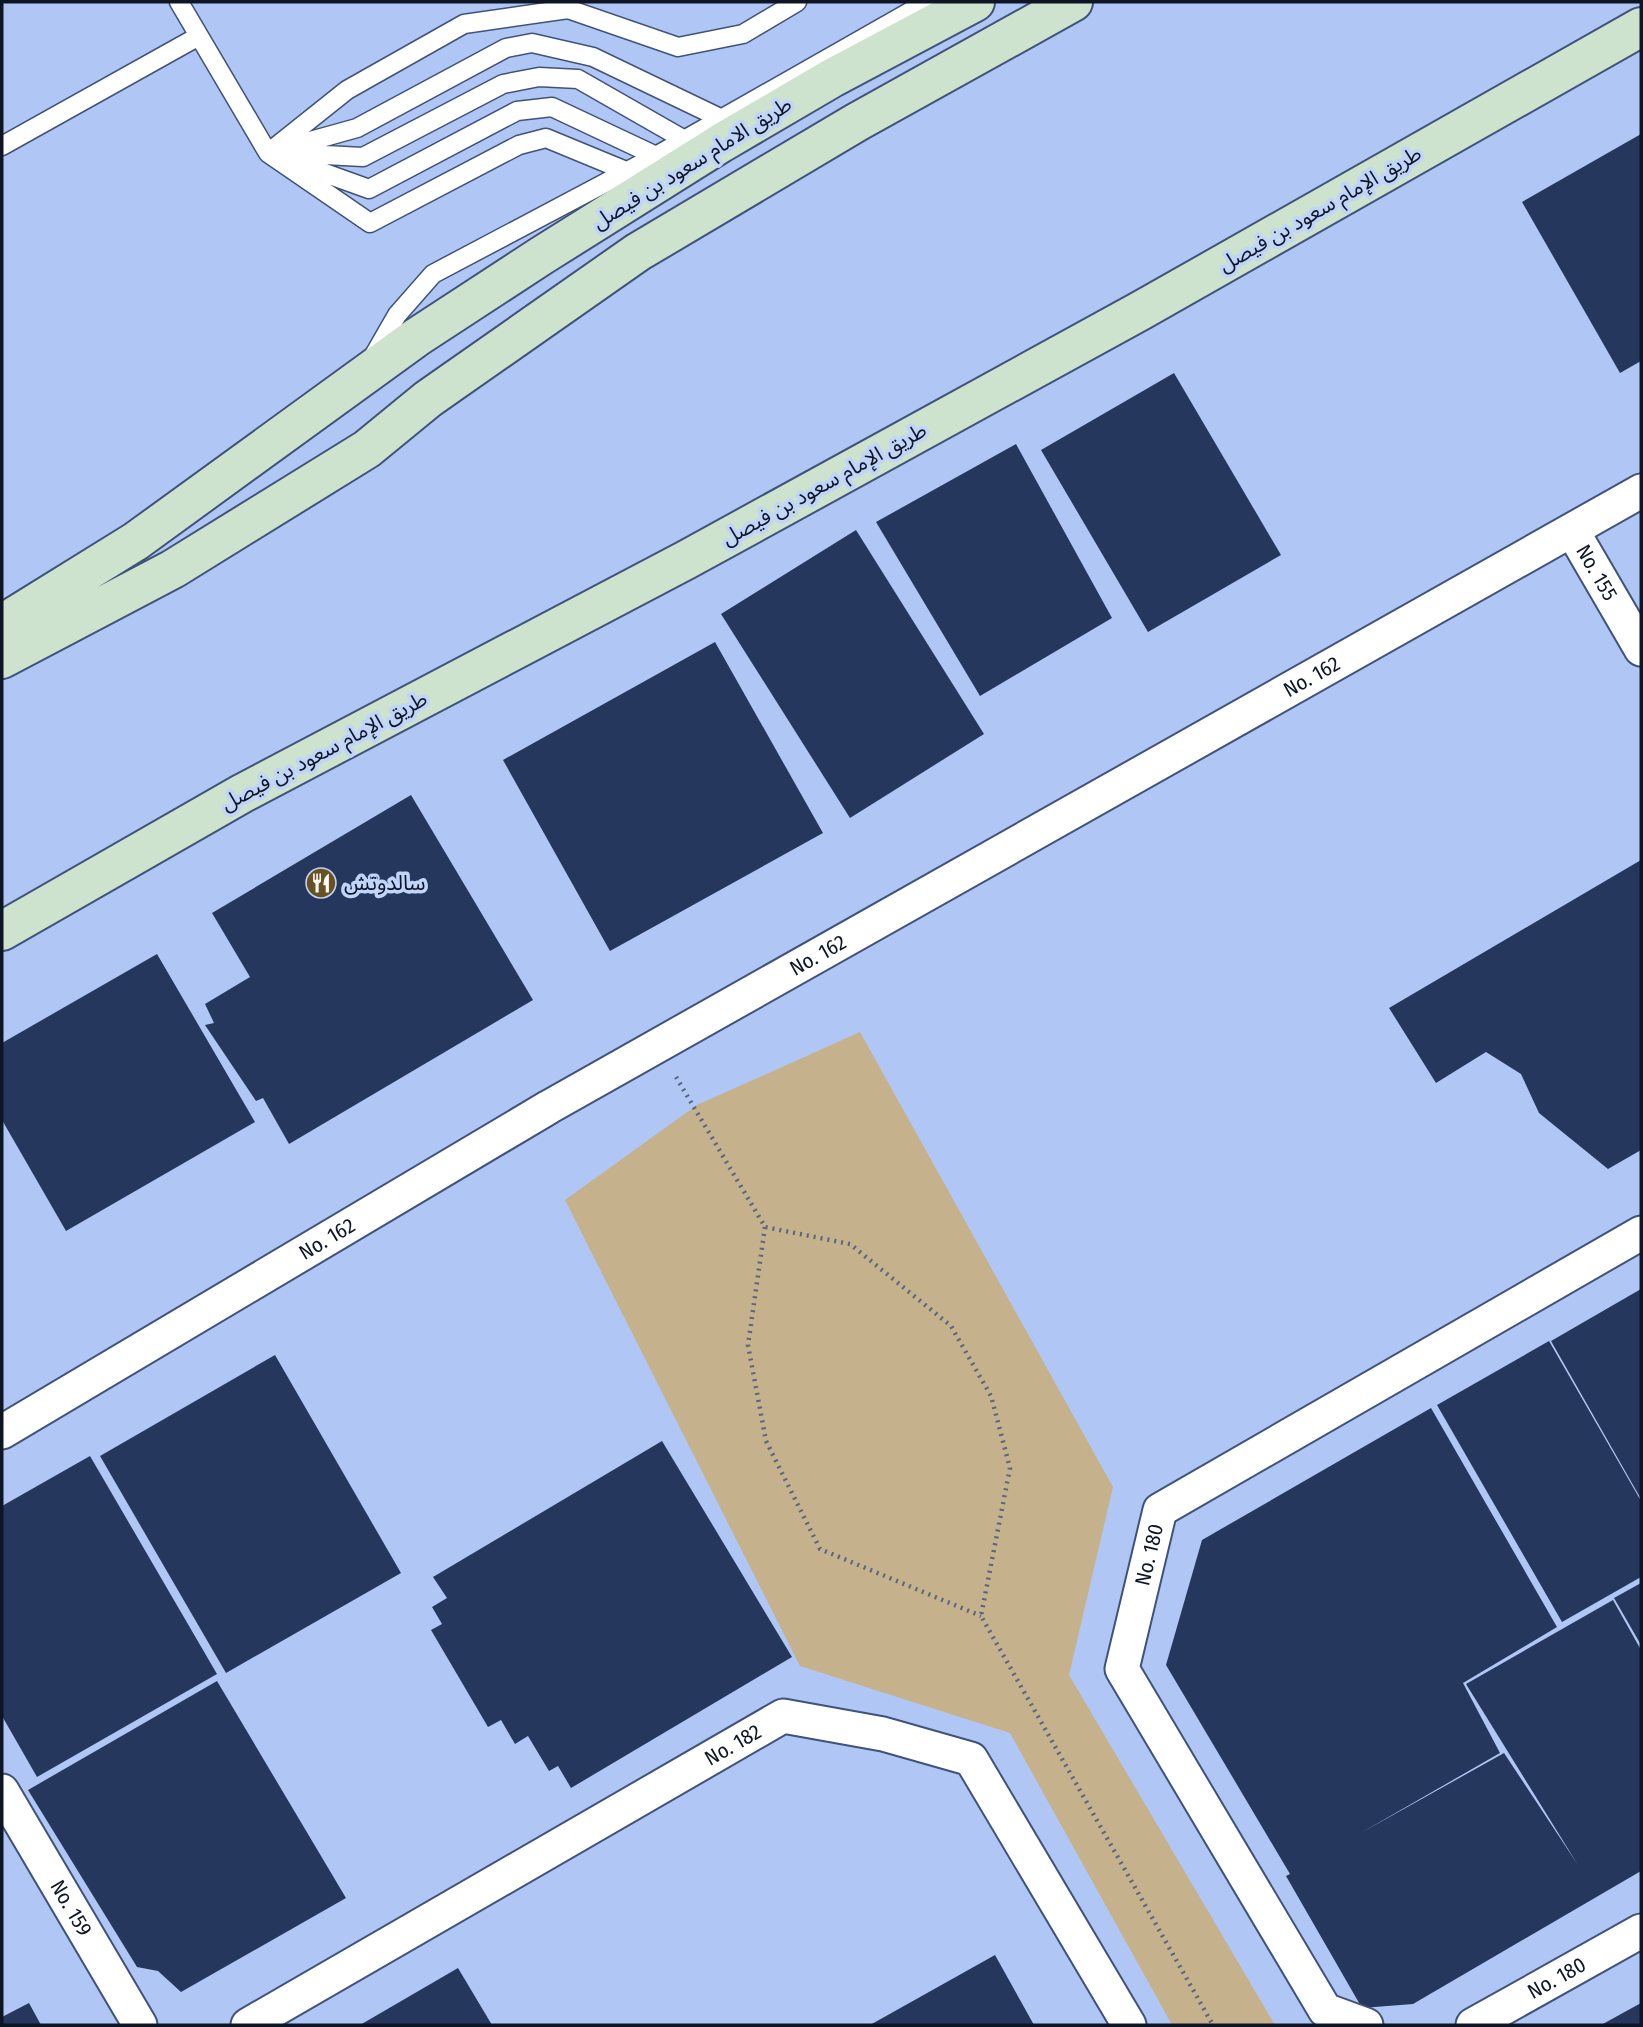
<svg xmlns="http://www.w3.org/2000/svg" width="1643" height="2027" viewBox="0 0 1643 2027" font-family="'Fira Sans Condensed','Noto Sans Arabic',sans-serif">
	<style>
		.green { fill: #c5b18b }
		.building { fill: #26375d }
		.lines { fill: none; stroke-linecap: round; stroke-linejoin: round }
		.service-casing { stroke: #3f527a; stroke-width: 21 }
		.minor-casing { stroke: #3f527a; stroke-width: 37 }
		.secondary-casing { stroke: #3f527a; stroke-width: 42 }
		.path { stroke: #586684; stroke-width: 4.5; stroke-dasharray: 2 5; stroke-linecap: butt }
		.service { stroke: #fff; stroke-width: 18 }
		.minor { stroke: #fff; stroke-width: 33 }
		.secondary { stroke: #cde3ce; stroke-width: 38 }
		.labels { text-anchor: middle; stroke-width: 7; stroke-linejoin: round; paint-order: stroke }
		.street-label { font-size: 21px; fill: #0e1626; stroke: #c1d4fa }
		.poi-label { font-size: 21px; fill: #0e1626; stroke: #c1d4fa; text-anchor: start }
	</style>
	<rect width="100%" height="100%" fill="#b0c7f5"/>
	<path class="green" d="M860,1032L1113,1487L1069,1675L1275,2025H1172L1010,1733L800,1666L565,1200L697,1105Z"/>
	<path class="building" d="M1641,134V361L1620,373L1522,202Z
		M1174,373L1281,555L1148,632L1041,450Z
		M1016,444L1112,618L980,696L876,522Z
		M856,530L984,734L850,818L721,614Z
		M715,642L823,833L610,951L503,760Z
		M411,795L533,1000L289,1144L263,1098L256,1101L205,1025L214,1023L205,1004L250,977L212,913Z
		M1641,860V1150L1608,1169L1539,1113L1521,1074L1486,1052L1436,1083L1389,1008Z
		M157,954L255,1122L66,1231L2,1120V1043Z
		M1641,1289V1499L1551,1341Z
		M1549,1341L1641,1501V1577L1562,1622L1437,1405Z
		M275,1355L401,1573L226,1673L100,1456Z
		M1431,1408L1557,1627L1463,1683L1500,1753L1359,1834L1504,1753L1578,1865L1466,1684L1613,1600L1641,1650V1871L1413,2004L1362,2008L1286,1876L1290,1874L1166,1665L1202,1540Z
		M662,1441L792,1657L571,1788L558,1766L549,1771L528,1736L515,1744L501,1720L488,1727L431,1630L442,1624L432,1607L447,1598L433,1577Z
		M90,1456L217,1674L37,1777L2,1716V1506Z
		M1641,1583V1645L1614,1598Z
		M217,1681L346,1898L181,1992L158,1971L137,1967L28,1790Z
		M995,1955L1034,2025H870Z
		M458,1968L492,2025H360Z
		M29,2003L41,2025H2V2017Z
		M1641,2003V2025H1601Z"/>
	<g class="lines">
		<g class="service-casing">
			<path id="service" d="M179,2L268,153L370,223L519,145L546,138L626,171
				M2,146L199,36
				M278,150L357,128L506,48L532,43L593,57L720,118
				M268,153L347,90L464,24L568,9L678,47L743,34L797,2
				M286,153L363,157L503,84L539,77L578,79L683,139
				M294,162L369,189L517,111L552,107L656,156
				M374,355L397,315L433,274L656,156L927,2"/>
		</g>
		<g class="minor-casing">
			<g id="minor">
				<path id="s1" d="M1573,532L1641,649"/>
				<path id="s2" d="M2,1432L549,1107L1641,491"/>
				<path id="s3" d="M2,1791L140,2025"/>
				<path id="s4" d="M248,2025L783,1716L883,1734L971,1759L1129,2025"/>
				<path id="s5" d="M1366,2025L1325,2010L1122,1669L1160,1510L1641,1233"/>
				<path id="s6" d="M1473,2025L1641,1931"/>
			</g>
		</g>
		<g class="secondary-casing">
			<path id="secondary" d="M2,624L136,541L417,337L541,256L721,143L832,78L975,2
				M2,659L173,569L367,449L428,399L638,252L857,122L1073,2
				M2,931L243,793L686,560L1140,311L1641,27"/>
		</g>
		<path class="path" d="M676,1077L765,1227L850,1244L951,1326L991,1396L1010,1468L981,1616L1213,2025
			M765,1227L748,1345L766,1441L820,1549L981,1616"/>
		<use href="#service" class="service"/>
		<use href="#minor" class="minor"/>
		<use href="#secondary" class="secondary"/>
	</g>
	<defs>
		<g id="restaurant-disc" transform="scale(1.575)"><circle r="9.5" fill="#695222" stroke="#c1d4fa"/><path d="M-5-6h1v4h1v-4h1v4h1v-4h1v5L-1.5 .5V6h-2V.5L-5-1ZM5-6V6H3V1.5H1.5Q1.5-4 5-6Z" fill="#fff"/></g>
	</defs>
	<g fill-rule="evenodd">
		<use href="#restaurant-disc" x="321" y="883"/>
	</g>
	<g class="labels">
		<g class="street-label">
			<text transform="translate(692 163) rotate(-32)" y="7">طريق الامام سعود بن فيصل</text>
			<text transform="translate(1320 209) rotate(-30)" y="7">طريق الإمام سعود بن فيصل</text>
			<text transform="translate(824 484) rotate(-29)" y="7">طريق الإمام سعود بن فيصل</text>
			<text dy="7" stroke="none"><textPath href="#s1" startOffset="47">No. 155</textPath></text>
			<text dy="7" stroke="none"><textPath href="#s2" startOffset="1512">No. 162</textPath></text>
			<text transform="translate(324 751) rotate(-28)" y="7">طريق الإمام سعود بن فيصل</text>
			<text dy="7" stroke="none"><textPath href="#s2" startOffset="945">No. 162</textPath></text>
			<text dy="7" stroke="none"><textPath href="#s2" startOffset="378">No. 162</textPath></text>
			<text dy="7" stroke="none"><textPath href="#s5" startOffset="558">No. 180</textPath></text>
			<text dy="7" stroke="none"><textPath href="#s4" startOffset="560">No. 182</textPath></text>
			<text dy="7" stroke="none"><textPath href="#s3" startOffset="136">No. 159</textPath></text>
			<text dy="7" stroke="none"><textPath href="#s6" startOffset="96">No. 180</textPath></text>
		</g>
		<g class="poi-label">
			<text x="344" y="890">سالدوتش</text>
		</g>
	</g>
	<rect width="1643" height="2027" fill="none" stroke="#0e1626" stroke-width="7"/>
</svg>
